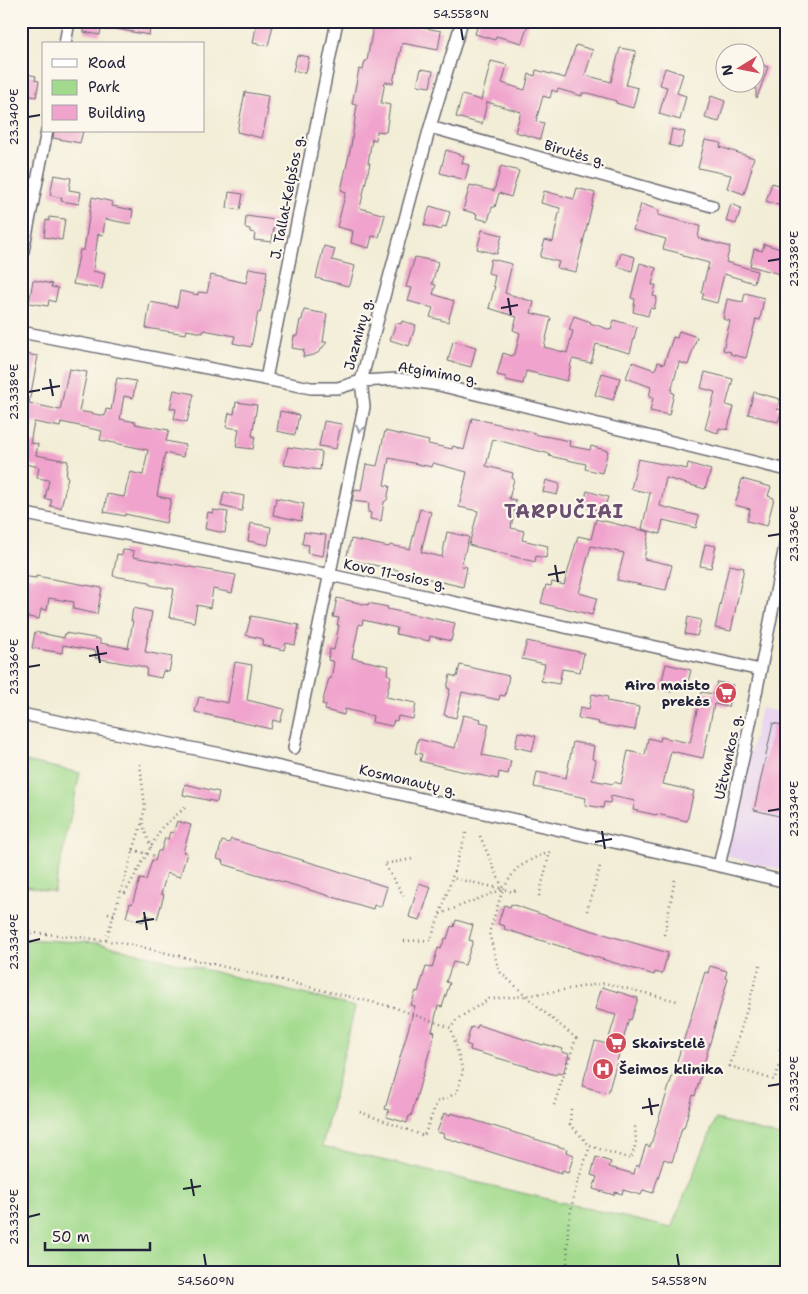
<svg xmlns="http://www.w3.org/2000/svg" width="808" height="1294" viewBox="0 0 808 1294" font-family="'Shantell Sans',sans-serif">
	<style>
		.built { fill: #e7d2ef }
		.green { fill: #a1da8c; stroke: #627e64 }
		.building { fill: #f0a3cc }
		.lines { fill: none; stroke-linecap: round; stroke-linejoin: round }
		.street-casing { stroke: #6b6971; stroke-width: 14 }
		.path { stroke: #6b6971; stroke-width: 2.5; stroke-dasharray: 1 4; stroke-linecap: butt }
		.street { stroke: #fff; stroke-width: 11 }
		.oneway { stroke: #9c9ca7 }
		.ticks { fill: none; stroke: #22223b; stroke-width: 2 }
		.labels { text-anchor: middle; stroke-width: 4.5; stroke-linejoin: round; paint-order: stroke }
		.street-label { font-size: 14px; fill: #22223b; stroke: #fbf7ec }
		.poi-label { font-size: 14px; font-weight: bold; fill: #22223b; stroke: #fbf7ec; text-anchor: start }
		.district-label { font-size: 19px; font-weight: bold; letter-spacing: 1px; fill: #6a4f6e; stroke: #fbf7ec }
		.neatline { fill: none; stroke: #22223b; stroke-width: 2 }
		.ticks-label { font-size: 12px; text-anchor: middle; fill: #22223b }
	</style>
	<rect width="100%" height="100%" fill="#fbf7ec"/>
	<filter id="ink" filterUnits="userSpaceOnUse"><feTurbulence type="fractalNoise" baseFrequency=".02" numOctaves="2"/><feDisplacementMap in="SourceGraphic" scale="10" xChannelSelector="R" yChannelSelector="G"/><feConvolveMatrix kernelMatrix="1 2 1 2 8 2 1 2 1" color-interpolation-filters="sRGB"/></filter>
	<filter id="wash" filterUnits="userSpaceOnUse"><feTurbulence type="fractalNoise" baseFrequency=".0096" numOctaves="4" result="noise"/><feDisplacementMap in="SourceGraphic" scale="20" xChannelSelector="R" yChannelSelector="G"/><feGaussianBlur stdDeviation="1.12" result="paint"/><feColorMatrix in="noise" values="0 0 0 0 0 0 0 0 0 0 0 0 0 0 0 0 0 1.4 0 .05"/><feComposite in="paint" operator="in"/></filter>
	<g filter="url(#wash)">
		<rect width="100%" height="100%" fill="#f2edd6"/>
		<path class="built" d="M761,708L787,714V871L726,856Z"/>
		<path class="green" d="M21,760L80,773L54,892L21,885Z
			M21,939L98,943L355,1007L322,1146L671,1228L716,1119L787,1138V1273H21Z"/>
		<g id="blocks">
			<path class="building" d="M85,21H102L100,35L84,32Z
				M105,21H151L149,35L105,27Z
				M257,21H274L268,46L253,43Z
				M374,21H406L405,24L441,31L438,50L402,43L396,73H395L393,83L385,82L381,103L390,105L386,132L377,131L376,140L372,139L368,163H370L360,208L385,215L379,237L372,236L369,248L351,243L353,231L337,227L346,192L341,190L351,146L357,105L352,104L359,69L363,70L365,61H367Z
				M479,21H529L522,43L496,36L495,40L475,34Z
				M576,45L593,50L585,75L611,82L620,48L636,51L626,85L638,88L633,108L616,103V101L588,93H582V96L558,89L557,92L552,90L550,98L543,96L536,121L544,123L540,139L515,132L521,112L487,102L482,124L456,117L462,95L481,100L491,61L507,65L502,83L525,90L529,74L535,76L536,70L565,78Z
				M297,55L309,57L306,73L293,71Z
				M756,63L768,67L757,98L756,97Z
				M665,68L683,74L677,93L686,96L680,120L659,114L667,87L660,85Z
				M421,69L433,71L430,87L417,85Z
				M21,73L36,76L35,80L39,81L36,97L21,94Z
				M245,92L268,96L266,109L268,110L262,138L237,132Z
				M711,96L725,101L719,122L705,118Z
				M672,129L685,132L681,148L669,145Z
				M54,131H83L80,143L53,138Z
				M705,140L721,143L720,147L754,158L750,167L752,168L744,194L727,188L731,175L698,168Z
				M446,150L464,156L462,163L469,165L465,180L440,173Z
				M501,166L519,171L511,197L499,193L495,207H492L488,221L476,218L477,214L463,210L470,185L494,191Z
				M54,175L71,178L69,190L81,192L79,204L61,201L62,198L50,195Z
				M772,183L787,188V208L766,201Z
				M577,188L595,193L576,272L557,268L559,262L540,257L545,240L553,242L560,208L541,203L544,191L574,199Z
				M229,192L243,194L240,210L227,208Z
				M92,197L113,202L112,206L133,210L131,224L105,219L103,235L98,234L93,271L105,274L102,289L73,284L80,250H84Z
				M641,204L659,210L658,215L700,226L698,238L730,247L726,262L757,271L754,283L724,274L717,303L702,299L704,293H701L709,263L683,256V254L663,249L666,239L633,230Z
				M731,204L741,208L736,224L726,221Z
				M430,206L450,212L446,227L443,226L441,230L424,225Z
				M246,216L275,220L272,242L254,240L255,233L250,232V229L245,228Z
				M49,217L65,219L62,240L44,237L46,220L49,221Z
				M482,230L502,235L497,254L477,249Z
				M764,244L787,251L780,274L750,266L754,249L762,251Z
				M324,246L335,249L332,260L355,266L350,285L349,284L348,286L316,278Z
				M621,253L635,257L632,271L617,266Z
				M415,257L438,262L432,284L436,285L433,294L454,301L448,322L430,317L433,308L408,301L412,288L406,287Z
				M491,259L512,264L505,293L534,302L531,313L551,318L544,347L567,353L573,331L569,330L574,316L591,322L590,323L611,330L614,320L637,327L630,353L596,344L591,363L572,359L567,381L526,371L523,384L506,380V377L497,375L503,353L512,356L513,354H515L520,333L513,330L517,317L489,308L495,286H493L495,275L488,273Z
				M640,263L656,268L652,285H656L653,296L657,297L654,309L650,308L648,316L633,312L635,299L631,298Z
				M249,268L267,271L266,278H267L260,313L258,312L251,347L233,343L235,336L204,330L203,333L187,330L186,334L146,328L150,302L177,307L180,291L198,295V292L207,293L211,275L246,283Z
				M33,280L52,284L51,287L58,288L55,302L49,300L48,306L29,303Z
				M745,293L764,298L760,320L756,319L746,358L730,354L731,352L723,350L730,321L723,319L727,299L743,302Z
				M304,310L327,314L323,342H327L319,352L314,355L303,357L304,350L292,348L294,336H297L300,320H302Z
				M402,321L416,325L409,346L390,340L396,323L401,324Z
				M679,331L697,337L688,365L679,362L671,392L674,393L669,415L650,411L653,398L649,397L651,387L626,378L632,362L655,370L658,362L664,364L673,337L677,338Z
				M453,341L476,347L471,367L448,361Z
				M25,354L38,356L29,403L60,410L69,369L87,372L79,411L105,416L106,409L111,410L117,378L136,381L133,398L124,396L120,419L136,422L135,424L169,430L166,441L185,445L183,457L165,453L157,496L171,499L166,523L125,514V516L104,512L107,494L124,497L130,472L143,475L148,450L100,440L102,431L61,422L60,427L34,422L30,443L38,444L36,455L68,461L66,476L68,477L61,508L50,506L52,500L45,499L49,480L37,478L39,467L21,463V358L24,359Z
				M705,372L733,379L726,405L734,407L727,430L719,428L718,433L705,429L715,392L701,388Z
				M602,373L620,378L613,400L595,395Z
				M174,390L194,394L187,422L174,419L176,409L170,408Z
				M754,392L780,399L777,409L782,410L778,422L748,414Z
				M236,402L257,405L252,436H255L253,449L236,447L239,429L226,427L229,413L234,414Z
				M280,411L299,415L295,435L277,431Z
				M472,418L516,428L535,433L534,434L570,441L569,446L590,450L591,446L608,451L602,473L585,469L586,464L549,456L550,454L493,439L486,466L513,473L512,478L514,479L509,499L516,500L511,528L524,531L522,540L548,546L546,558L536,556L535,562L469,545L478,511L459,507L467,472L433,463L432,467L389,458L384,485L390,486L387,500L384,502L381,521L370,519L371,513L368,512L369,503L352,501L355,489L361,490L366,464L377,466L385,431L429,441L428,444L452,449L453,446L464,450Z
				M324,421L341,424L336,449L319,446Z
				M288,447L322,452L320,470L284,465Z
				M638,459L687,469L688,463L711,470L705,489L666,478L660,506L699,516L696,528L663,520L660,534L642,529L650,493L631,489Z
				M742,479L771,487L768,496L774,498L767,526L747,521L750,509L735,505Z
				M546,480L560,484L557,495L543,492Z
				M587,491L608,497L603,512L583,506Z
				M224,492L244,496L242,511L221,506Z
				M276,498L304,504L301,521L273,515Z
				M420,509L431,512L421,552L442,557L447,532L469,537L461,566L467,567L463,587L409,574L410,573L346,559L351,539L389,547L390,545L410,549Z
				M213,510L228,512L225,533L205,529L208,512L213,513Z
				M596,519L649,532L644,559L672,565L666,590L617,580L624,553L591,546L584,571L585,572L579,593L597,598L592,615L561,607L560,608L541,603L546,585L551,586L552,582L564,585L578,536L591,539Z
				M251,523L271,527L268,545L248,541Z
				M304,532L326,535L323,556L307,553L309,545L302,544Z
				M705,544L716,546L711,568L700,566Z
				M123,550L134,551L133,557L236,575L232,593L213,589L210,608L197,605L194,622L169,617L174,589L150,585V582L113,576L117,554L122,555Z
				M729,565L744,568L731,631L715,628Z
				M21,576L36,578V576L102,588L97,614L73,609L74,602L49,598L47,610L41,609L39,619L23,616L25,599H21Z
				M337,598L368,605V603L388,607L387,609L455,623L451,641L430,636L429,641L396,634L397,628L363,620L362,625L359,624L352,658L389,666L387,674L391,676L386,697L416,703L413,719L398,716L397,721L394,720L392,726L372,722L373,716L345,709L344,715L325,710L326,705L322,704L329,678L331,679L334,662L328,660L330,649L334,650L339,625H337L339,618L333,617Z
				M133,608L152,612L145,652L172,657L169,672L163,671L161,678L146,675L147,668L140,666L95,658L96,651L63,645L62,653L32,648L35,632L64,638L65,633L100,639V643L128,648L133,621H131Z
				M251,616L299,625L295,645L286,643L284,650L262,645L263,639L246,635Z
				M688,617L701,620L697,636L685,634Z
				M527,641L584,653L580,672L562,669L559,684L541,681L545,664L522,659Z
				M235,662L252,665L247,700L284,709L280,722L273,720L271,729L195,712L199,697L228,703Z
				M666,664L691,670L687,686L674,683L672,692L660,689Z
				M460,665L509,676L505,696L500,695L499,700L462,692L456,718L444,715L450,689L447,688L450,675L457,677Z
				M717,682L733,685L728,707L714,704L703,758L671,751L663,784L694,791L687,821L657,814L656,815L633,810L635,801L611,796L610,803L604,802L603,808L585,805L586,798L534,787L537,772L566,778L573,742L594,746L592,759L596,760L592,780L613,784L614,782L621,784L628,751L645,755L648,738L660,741L661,737L690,743L701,692L714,694Z
				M592,694L608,697L607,701L639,707L635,730L598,724L599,722L578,718L580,707L589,709Z
				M463,715L481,719L480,722L489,724L482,755L511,761L508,774L499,772L498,779L451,769L420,761L422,754L415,753L418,739L455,748Z
				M773,723L787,726V818L754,810Z
				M518,732L536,736L532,751L515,747Z
				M185,784L219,792L217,802L183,795Z
				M177,821L191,825L183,852L187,853L180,877L167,873L161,894L164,895L157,919L146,915L143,922L126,917L130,903L132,904L140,879L146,880L152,860L155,861L158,851H161L165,838L168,839L170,832L173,833Z
				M231,839L329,868L387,887L381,907L374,905L373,909L223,864L224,861L217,859L222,841L229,843Z
				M419,883L431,887L420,920L409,917Z
				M511,904L570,924L668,953L662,974L655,972L654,975L504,929L505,926L498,924L504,905L510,907Z
				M456,920L473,925L469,940L473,941L465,965L453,962L446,982L450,983L442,1007L438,1006L432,1031L435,1032L411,1116H409L407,1123L387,1117L389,1110L385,1109L415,1006L411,1005L416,991L418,992L426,967L432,968L438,948L441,949L445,938L447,939L451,926L454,927Z
				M710,966L727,971L725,978L728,979L695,1096L693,1095L684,1128H682L672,1162L664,1159L653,1193L643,1190L641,1195L623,1190L622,1194L615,1192L614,1195L593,1189L597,1177L591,1175L596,1157L611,1162L609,1167L634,1174L636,1165L639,1166L646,1145L650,1147L705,972L708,973Z
				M602,987L638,998L631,1020L629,1019L608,1093L582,1086L595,1041L607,1044L616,1015L595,1009Z
				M478,1025L543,1045L544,1044L563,1049L562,1052L569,1054L563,1074L557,1073L556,1075L470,1050L471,1046L466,1044L471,1027L477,1028Z
				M444,1113L450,1115L451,1113L567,1149L566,1152L574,1155L568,1173L562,1171L561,1174L443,1137L444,1134L437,1132Z"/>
		</g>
	</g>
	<g filter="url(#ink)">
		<use href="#blocks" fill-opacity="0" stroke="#6b6971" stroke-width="1"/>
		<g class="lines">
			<g class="street-casing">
				<path id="street" d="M65,44L69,21
					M430,127L712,206
					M21,261L47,131
					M21,332L311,388H338L361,381L398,379L439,385L787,470
					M266,379L337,21
					M21,513L330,575L760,670
					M21,714L226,755L694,860L787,882
					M294,748L364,407L361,381L430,127L462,21
					M719,866L745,749L787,536"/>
			</g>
			<path class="path" d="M140,764L145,807L142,822L151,848
				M466,833L452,878L503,889L516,869L534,858L550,852
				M480,836L503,889L489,933L499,971L544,1012L576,1038L554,1105
				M133,850L155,856
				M120,891L125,893L162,827L186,807
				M404,896L384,864L413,859
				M539,896L550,852
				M587,911L601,863
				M108,913L114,914
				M440,914L503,889L513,892L517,889
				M21,932C60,935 98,938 137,946L393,1007L451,1028L457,1019L489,999L526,996L605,983L677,1001
				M664,935L675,879
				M106,940L142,822
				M404,941L431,940L452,878
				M760,965L730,1066L774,1080L784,1056L779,1048
				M571,1109L570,1124L590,1146L631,1159L636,1143L635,1125
				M360,1112L424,1136L437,1102L457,1093L463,1071L451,1028
				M567,1273L568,1225L575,1190L590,1146"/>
			<use href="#street" class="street"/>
		</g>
		<defs><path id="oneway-chevron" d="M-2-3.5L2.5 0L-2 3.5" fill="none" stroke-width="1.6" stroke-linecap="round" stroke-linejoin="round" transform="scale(1.25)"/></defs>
		<use class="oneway" href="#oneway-chevron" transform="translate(360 429) rotate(102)"/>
	</g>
	<path class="ticks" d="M461,28L463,40M28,117L40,115M768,261L780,259M508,298L511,315M501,308L518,305M50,379L53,396M42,389L60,386M28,392L40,390M768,536L780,534M555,565L558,582M548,575L565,572M97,646L100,663M89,656L107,653M28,667L40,665M768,811L780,809M602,831L605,849M595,842L612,839M144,912L147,930M136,922L154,919M28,942L40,939M768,1086L780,1084M649,1098L652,1115M642,1108L659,1105M191,1179L194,1196M183,1189L201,1186M28,1217L40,1214M204,1254L206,1266M677,1254L679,1266"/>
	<defs>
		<g id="supermarket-disc" transform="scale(1.125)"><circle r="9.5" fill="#d1495b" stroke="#fbf7ec"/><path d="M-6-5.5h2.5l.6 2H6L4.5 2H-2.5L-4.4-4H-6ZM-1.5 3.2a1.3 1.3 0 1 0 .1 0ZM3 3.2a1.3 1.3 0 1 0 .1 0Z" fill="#fff"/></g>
		<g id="hospital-disc" transform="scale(1.125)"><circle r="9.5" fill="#d1495b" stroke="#fbf7ec"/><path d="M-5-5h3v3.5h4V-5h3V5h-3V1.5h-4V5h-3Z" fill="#fff"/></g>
	</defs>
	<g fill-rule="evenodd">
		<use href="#supermarket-disc" x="726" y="693"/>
		<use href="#supermarket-disc" x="616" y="1043"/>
		<use href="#hospital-disc" x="603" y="1069"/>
	</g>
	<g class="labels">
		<g class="street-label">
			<text transform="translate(575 153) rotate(16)" y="5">Birutės g.</text>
			<text transform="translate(287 197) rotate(-79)" y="5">J. Tallat-Kelpšos g.</text>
			<text transform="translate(358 334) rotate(-75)" y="5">Jazminų g.</text>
			<text transform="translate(438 373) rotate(10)" y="5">Atgimimo g.</text>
			<text transform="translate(395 574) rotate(12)" y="5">Kovo 11-osios g.</text>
			<text transform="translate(728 757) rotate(-78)" y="5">Užtvankos g.</text>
			<text transform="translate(408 780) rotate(13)" y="5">Kosmonautų g.</text>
		</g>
		<g class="poi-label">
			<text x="710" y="690" text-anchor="end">Airo maisto<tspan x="710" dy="16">prekės</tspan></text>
			<text x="632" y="1048">Skairstelė</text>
			<text x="619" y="1074">Šeimos klinika</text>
		</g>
		<g class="district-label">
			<text x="564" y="518">TARPUČIAI</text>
		</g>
	</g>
	<rect width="808" height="1294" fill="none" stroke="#fbf7ec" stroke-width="55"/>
	<rect x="42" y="42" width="162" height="90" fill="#fbf7ec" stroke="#a4a2a5"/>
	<rect x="52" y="59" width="25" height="8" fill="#ffffff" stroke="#a4a2a5"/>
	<text x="88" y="68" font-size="15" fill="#22223b">Road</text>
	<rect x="52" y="80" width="25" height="15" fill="#a1da8c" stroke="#a4a2a5"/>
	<text x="88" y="92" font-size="15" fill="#22223b">Park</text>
	<rect x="52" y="105" width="25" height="15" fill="#f0a3cc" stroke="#a4a2a5"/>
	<text x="88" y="118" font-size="15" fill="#22223b">Building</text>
	<g transform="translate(740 68) rotate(260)"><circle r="24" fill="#fbf7ec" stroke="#a4a2a5"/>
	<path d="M0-4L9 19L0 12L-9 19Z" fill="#d1495b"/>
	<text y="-8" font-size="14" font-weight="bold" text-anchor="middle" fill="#22223b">N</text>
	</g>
	<path d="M45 1242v8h105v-8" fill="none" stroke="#22223b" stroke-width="2.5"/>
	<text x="52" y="1242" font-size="15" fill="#22223b" stroke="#fbf7ec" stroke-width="4" paint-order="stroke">50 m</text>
	<rect x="28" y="28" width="752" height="1238" class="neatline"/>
	<g class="ticks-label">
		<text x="461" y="18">54.558°N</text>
		<text transform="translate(14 117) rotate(-90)" y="4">23.340°E</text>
		<text transform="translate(794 259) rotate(-90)" y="4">23.338°E</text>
		<text transform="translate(14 392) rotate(-90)" y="4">23.338°E</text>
		<text transform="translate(794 534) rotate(-90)" y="4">23.336°E</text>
		<text transform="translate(14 667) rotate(-90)" y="4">23.336°E</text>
		<text transform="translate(794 809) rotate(-90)" y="4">23.334°E</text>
		<text transform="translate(14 942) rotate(-90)" y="4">23.334°E</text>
		<text transform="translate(794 1084) rotate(-90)" y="4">23.332°E</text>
		<text transform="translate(14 1217) rotate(-90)" y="4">23.332°E</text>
		<text x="206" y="1285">54.560°N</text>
		<text x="679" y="1285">54.558°N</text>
	</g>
</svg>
